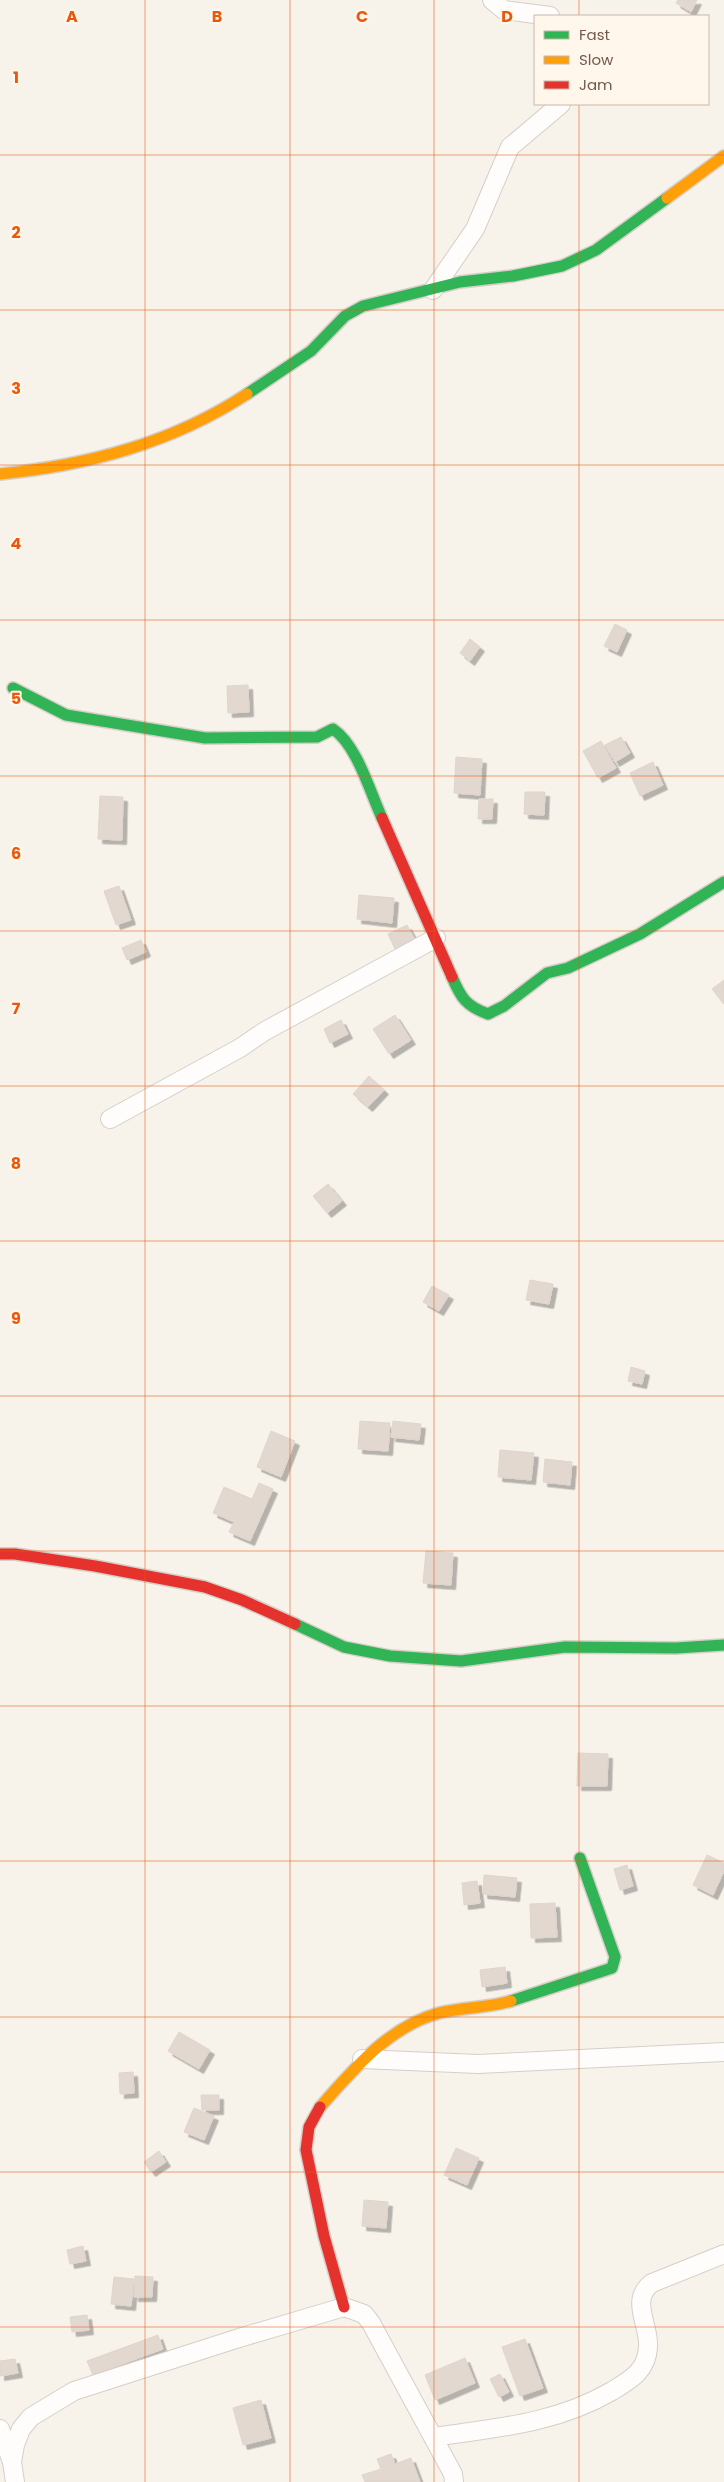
<svg xmlns="http://www.w3.org/2000/svg" width="724" height="2482" viewBox="0 0 724 2482" font-family="Poppins,sans-serif">
	<style>
		.building { fill: #e2d8cf; stroke: #e0d5cd; filter: url(#shadow) }
		.lines { fill: none; stroke-linecap: round; stroke-linejoin: round }
		.street-casing { stroke: #d6cfc9; stroke-width: 20 }
		.fast-casing { stroke: #d6cfc7; stroke-width: 14 }
		.slow-casing { stroke: #d6cfc7; stroke-width: 14 }
		.jam-casing { stroke: #d6cfc7; stroke-width: 14 }
		.street { stroke: #fefdfc; stroke-width: 18 }
		.fast { stroke: #30b455; stroke-width: 11 }
		.slow { stroke: #ff9f0a; stroke-width: 11 }
		.jam { stroke: #e5322d; stroke-width: 11 }
		.grid { fill: none; stroke: #e8590c; stroke-width: 1; stroke-opacity: 0.55 }
		.grid-label { font-size: 16px; text-anchor: middle; font-weight: bold; fill: #e8590c; stroke: #fff7ec; stroke-width: 4; stroke-linejoin: round; paint-order: stroke }
	</style>
	<defs>
		<filter id="shadow"><feDropShadow dx="4.5" dy="4.5" stdDeviation="0" flood-color="#0004"/></filter>
	</defs>
	<rect width="100%" height="100%" fill="#f7f2ea"/>
	<path class="building" d="M678,0H697L691,12L676,3Z
		M615,624L627,630L617,652L604,646Z
		M470,639L480,647L470,661L460,653Z
		M248,685L249,712L228,713L227,686Z
		M621,737L630,753L615,762L605,745Z
		M601,741L616,768L598,778L583,751Z
		M456,757L482,759L480,795L454,793Z
		M653,762L663,785L640,796L630,773Z
		M525,792H545L544,815L524,814Z
		M100,796L123,797L122,840L98,839Z
		M479,799H493L492,819H478Z
		M119,886L131,920L116,925L104,891Z
		M359,895L394,898L392,923L357,919Z
		M407,925L415,940L395,949L388,934Z
		M141,940L146,952L127,960L122,948Z
		M724,980V1002L723,1003L712,989Z
		M395,1015L411,1040L389,1054L373,1029Z
		M341,1020L348,1034L330,1043L324,1029Z
		M369,1076L384,1090L368,1107L353,1094Z
		M328,1184L342,1201L327,1213L313,1196Z
		M530,1280L553,1284L549,1304L526,1300Z
		M432,1286L449,1295L439,1311L423,1302Z
		M631,1367L645,1371L642,1384L628,1381Z
		M360,1421L390,1423L388,1451L358,1449Z
		M393,1421L421,1424L419,1440L391,1437Z
		M271,1431L295,1441L281,1477L257,1467Z
		M500,1450L534,1453L531,1480L498,1477Z
		M545,1459L572,1462L570,1485L543,1482Z
		M259,1483L273,1489L250,1541L229,1532L234,1522L213,1513L224,1487L252,1499Z
		M426,1551L453,1553L451,1585L423,1583Z
		M578,1753L608,1754L607,1786H577Z
		M707,1855L724,1863V1871L713,1895L693,1885Z
		M627,1865L633,1886L620,1890L614,1869Z
		M484,1875L517,1878L515,1897L483,1894Z
		M477,1881L480,1903L464,1905L462,1883Z
		M555,1903L557,1937L531,1938L530,1904Z
		M505,1967L507,1983L482,1987L480,1970Z
		M179,2032L210,2050L199,2069L168,2051Z
		M133,2072L134,2093L120,2094L119,2073Z
		M201,2095H219V2110H202Z
		M194,2108L214,2116L204,2140L184,2132Z
		M456,2148L479,2158L467,2185L444,2175Z
		M159,2151L166,2162L151,2172L144,2162Z
		M364,2200L388,2202L386,2228L362,2226Z
		M83,2246L86,2261L70,2264L67,2250Z
		M135,2276L153,2277L152,2297H134Z
		M114,2277L134,2279L131,2306L111,2304Z
		M87,2315L89,2330L72,2332L70,2317Z
		M158,2335L163,2349L93,2375L87,2361Z
		M525,2339L543,2388L520,2396L502,2347Z
		M465,2358L475,2383L435,2400L425,2375Z
		M15,2359L18,2373L0,2376V2361Z
		M500,2374L509,2392L499,2397L490,2379Z
		M261,2400L271,2438L243,2445L233,2408Z
		M391,2454L395,2464L411,2458L420,2482H365L362,2475L381,2469L377,2459Z"/>
	<g class="lines">
		<g class="street-casing">
			<path id="street" d="M492,0L504,10L550,16
				M433,290L475,229L510,147L561,104
				M110,1119L240,1048L265,1031L436,938
				M362,2059L478,2064L724,2052
				M0,2429L12,2462L15,2482
				M433,2437C496,2428 555,2424 612,2391C630,2380 647,2371 648,2347C650,2325 629,2300 652,2283L724,2254
				M12,2462L15,2445L21,2429L31,2417L74,2391L239,2338L344,2307L364,2314L371,2323L453,2474L454,2482"/>
		</g>
		<g class="fast-casing">
			<path id="fast" d="M247,394L311,351L345,316L363,306L460,282L513,276L562,266L596,250L667,198
				M13,688L66,715L205,738L317,737L333,729C357,745 370,792 382,818
				M452,977C461,998 466,1006 488,1014L504,1006L547,973L568,968L640,934L724,882
				M295,1624L344,1647L390,1656L461,1661L565,1647L676,1648L724,1645
				M511,2001L612,1968L615,1957L580,1858"/>
		</g>
		<g class="slow-casing">
			<path id="slow" d="M667,198L724,156
				M0,474C89,465 172,443 247,394
				M320,2107C354,2069 388,2027 439,2013C463,2007 488,2008 511,2001"/>
		</g>
		<g class="jam-casing">
			<path id="jam" d="M382,818L452,977
				M0,1554H15L95,1566L205,1587L242,1600L295,1624
				M320,2107L309,2127L306,2150L324,2236L344,2307"/>
		</g>
		<use href="#street" class="street"/>
		<use href="#fast" class="fast"/>
		<use href="#slow" class="slow"/>
		<use href="#jam" class="jam"/>
	</g>
	<path class="grid" d="M145,0V2482M290,0V2482M434,0V2482M579,0V16M579,104V2482M0,155H724M0,310H724M0,465H724M0,620H724M0,776H724M0,931H724M0,1086H724M0,1241H724M0,1396H724M0,1551H724M0,1706H724M0,1861H724M0,2017H724M0,2172H724M0,2327H724"/>
	<g class="grid-label">
		<text x="72" y="22">A</text>
		<text x="217" y="22">B</text>
		<text x="362" y="22">C</text>
		<text x="507" y="22">D</text>
		<text x="16" y="83">1</text>
		<text x="16" y="238">2</text>
		<text x="16" y="394">3</text>
		<text x="16" y="549">4</text>
		<text x="16" y="704">5</text>
		<text x="16" y="859">6</text>
		<text x="16" y="1014">7</text>
		<text x="16" y="1169">8</text>
		<text x="16" y="1324">9</text>
	</g>
	<rect x="534" y="15" width="175" height="90" fill="#fff7ec" stroke="#c8b8ab"/>
	<rect x="544" y="31" width="25" height="8" fill="#30b455" stroke="#c8b8ab"/>
	<text x="579" y="40" font-size="15" fill="#755a4a">Fast</text>
	<rect x="544" y="56" width="25" height="8" fill="#ff9f0a" stroke="#c8b8ab"/>
	<text x="579" y="65" font-size="15" fill="#755a4a">Slow</text>
	<rect x="544" y="81" width="25" height="8" fill="#e5322d" stroke="#c8b8ab"/>
	<text x="579" y="90" font-size="15" fill="#755a4a">Jam</text>
</svg>
